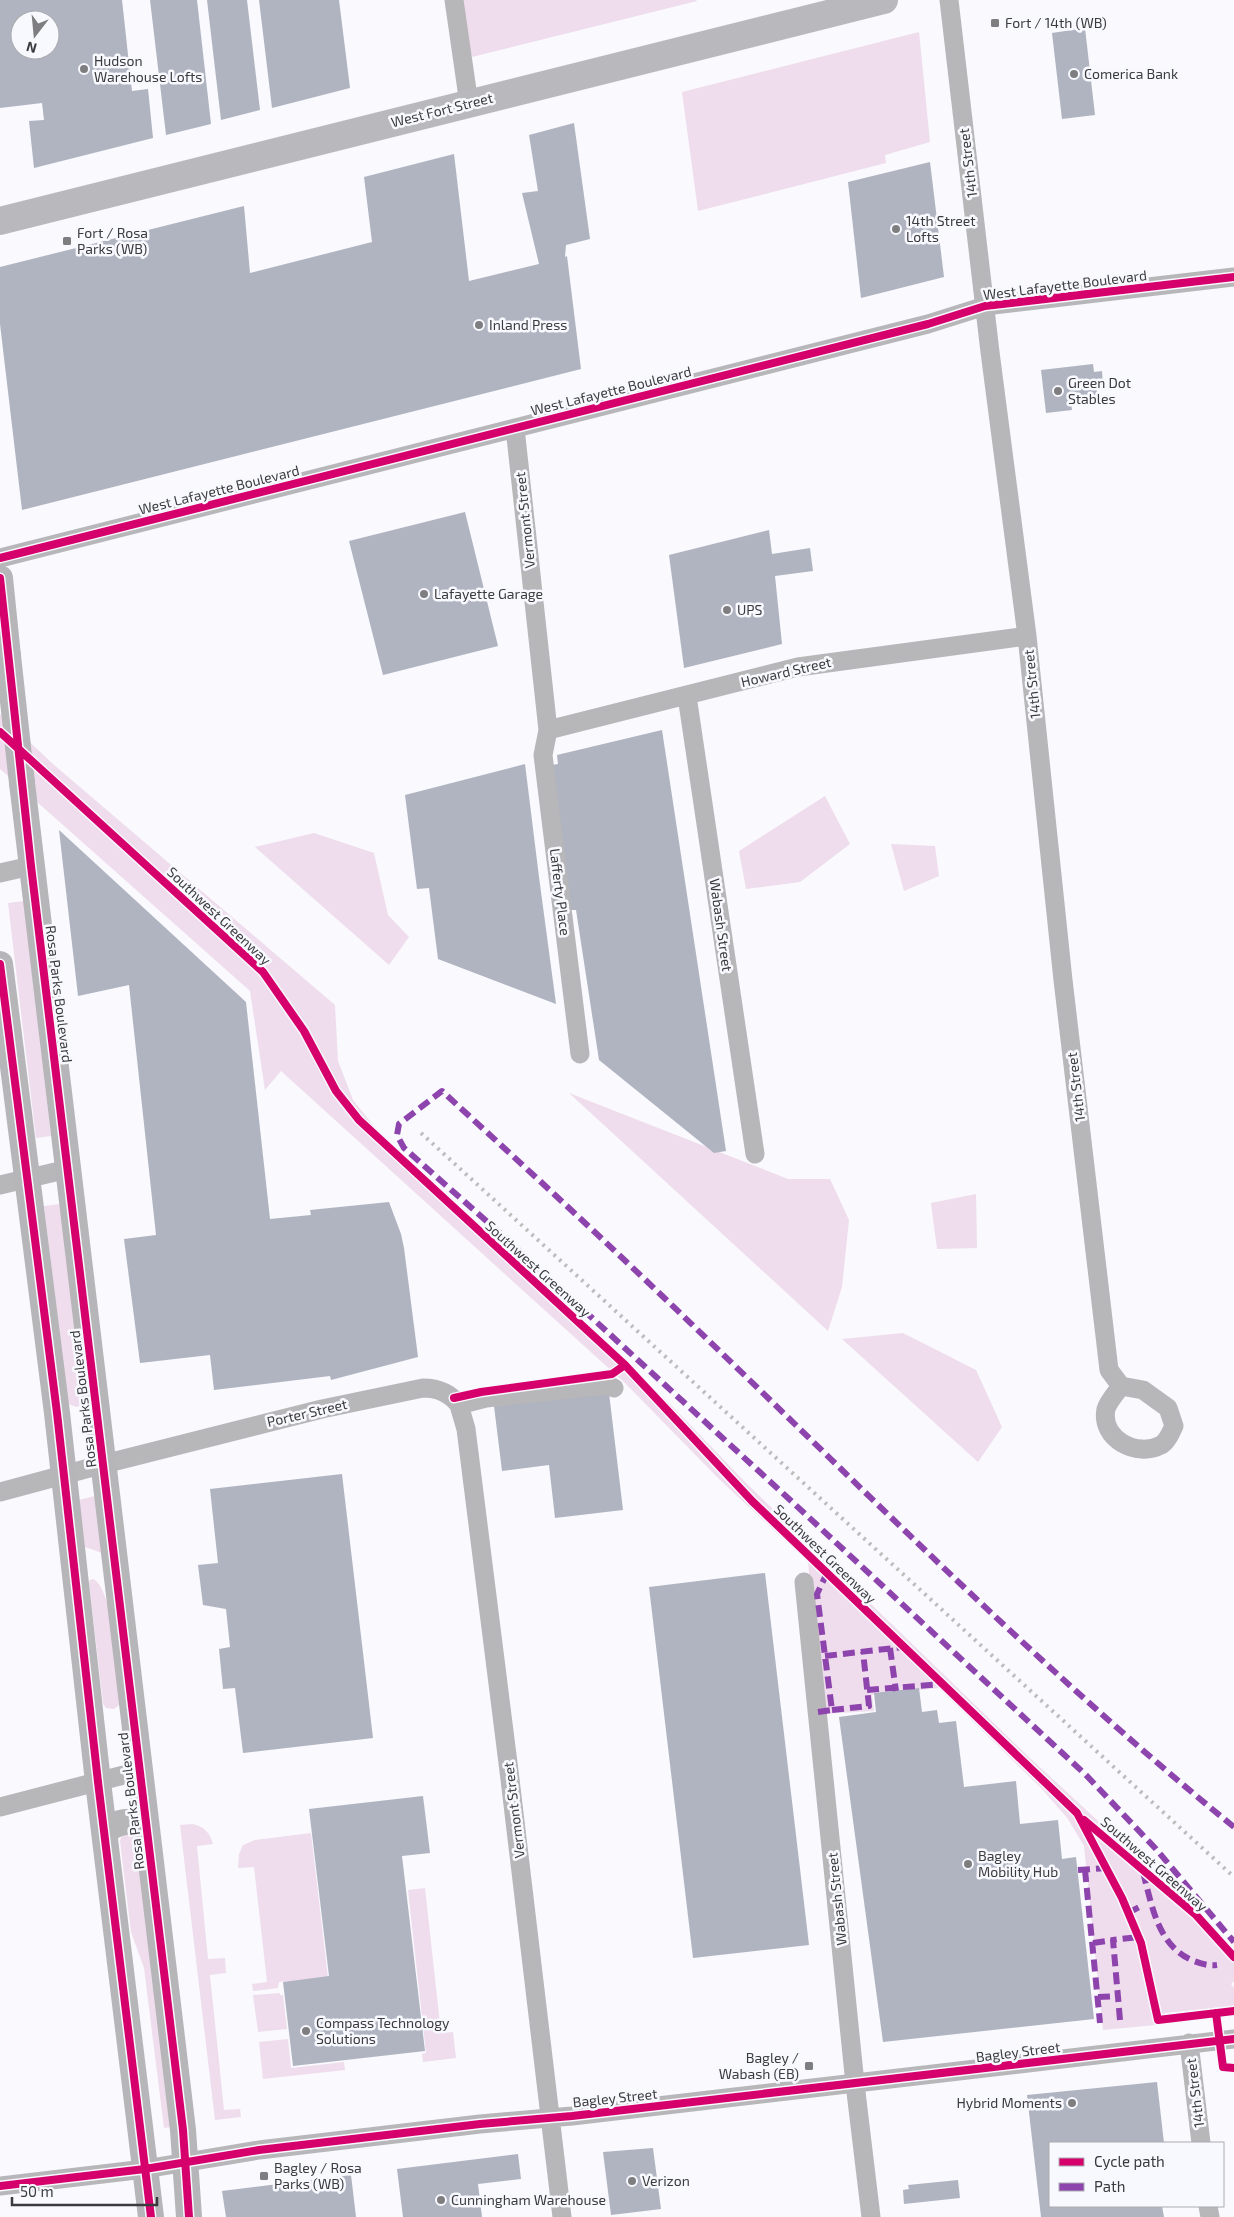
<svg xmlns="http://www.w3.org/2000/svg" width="1234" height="2217" viewBox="0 0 1234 2217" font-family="'Exo 2',sans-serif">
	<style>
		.green { fill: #efdded }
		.building { fill: #afb4c0; fill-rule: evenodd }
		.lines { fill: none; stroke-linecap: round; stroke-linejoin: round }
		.street { stroke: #b7b6b8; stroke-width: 19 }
		.secondary { stroke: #b6b5b8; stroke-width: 26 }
		.primary { stroke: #b9b8bd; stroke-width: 28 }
		.rail { stroke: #bdbdbe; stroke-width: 4; stroke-dasharray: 2.5 5; stroke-linecap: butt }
		.secondary-bridge { stroke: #b6b5b8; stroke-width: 26 }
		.quiet { stroke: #8e44ad; stroke-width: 6; stroke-dasharray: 12 6; stroke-linecap: butt }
		.cycleway-casing { stroke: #f8f8ff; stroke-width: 11 }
		.cycleway { stroke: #d6006c; stroke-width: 8 }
		.poi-dot { fill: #7e7e81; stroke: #f8f8ff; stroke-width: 2 }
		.labels { text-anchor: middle; stroke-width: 5; stroke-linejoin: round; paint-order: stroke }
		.poi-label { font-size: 14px; fill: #3b3b3e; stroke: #f8f8ff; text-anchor: start }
		.street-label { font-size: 14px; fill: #3b3b3e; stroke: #f8f8ff }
	</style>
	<rect width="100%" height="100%" fill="#f9f9fe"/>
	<path class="green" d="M459,0H696L697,1L472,57Z
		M919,32L930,142L885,155L886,163L698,211L682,92Z
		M0,714L53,764L335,1005L338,1061L353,1100L381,1135L672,1406L747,1484L1031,1759L1202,1917L1234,1952V1981L1231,1984L1234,1988V2006L1165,2013L1166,2024L1103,2030L1084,1846L1068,1819L1042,1789L939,1688L872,1695L874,1711L822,1714L808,1562L718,1478L625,1383L281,1071L265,1090L250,991L0,769Z
		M825,796L850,844L800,882L746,889L739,851Z
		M314,833L374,853L388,915L409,937L389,965L255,847Z
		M891,844L935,846L939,876L904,891Z
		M24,901L51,1136L36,1138L8,903Z
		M569,1093L788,1179H830L849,1220L842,1287L828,1331Z
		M976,1194L977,1248L937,1249L931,1203Z
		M60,1204L84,1399L83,1404L77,1407L68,1404L44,1206Z
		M903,1333L976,1370L1002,1427L978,1462L842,1339Z
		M95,1496L102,1553L85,1547L79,1500Z
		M93,1579C114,1588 118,1679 120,1704L114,1709L106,1708L103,1703L89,1583L90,1580Z
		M192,1824C204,1826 210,1833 213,1844L197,1846L208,1959L225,1958L226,1973L210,1975L224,2110L240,2109L241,2117L215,2120L180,1825Z
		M311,1833L328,1978L279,1982L278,1988L253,1991L252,1984L267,1982L254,1867L238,1868L239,1854L243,1845L255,1840Z
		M122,1834H134L137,1840L171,2127L164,2128L144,1968L131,1932L120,1841Z
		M425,1888L441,2033L453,2032L456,2058L423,2062L422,2054L426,2053L408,1890Z
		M280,1993V1995H283L287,2029L258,2032L253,1995Z
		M288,2039L291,2068L344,2062L345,2070L263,2079L259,2042Z"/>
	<path class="building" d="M0,0H122L132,91L148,89L153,138L34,168L29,121L44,120L42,103L0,108ZM20,20H50V50H20Z
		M150,0H197L211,124L166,135Z
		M207,0H247L260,110L221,120Z
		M259,0H339L350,88L272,108Z
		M1085,28L1095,115L1062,119L1052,33Z
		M574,123L590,239L566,245L565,257L567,256L581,369L22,510L0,324V267L244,206L250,273L372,242L364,177L454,154L469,281L539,264L522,193L538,191L529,135Z
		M930,162L944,277L861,298L848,182Z
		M1093,364L1094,372L1102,371L1103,386L1096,387L1098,398L1071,401L1072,410L1046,413L1041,370Z
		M465,512L498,646L383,675L349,541Z
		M769,530L772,554L810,548L813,571L775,576L782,644L684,668L669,555Z
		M662,730L726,1151L714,1153L599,1060L576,910H569L552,765L558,764L557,755Z
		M525,764L539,877L556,1004L438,959L429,888L417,889L405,795Z
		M59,830L246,1002L270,1219L311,1215L310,1210L389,1202L401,1234L404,1248L418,1357L331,1380L330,1376L214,1390L210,1355L140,1363L124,1239L156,1235L129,985L78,996Z
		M609,1393L623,1510L555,1518L549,1465L502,1471L494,1406Z
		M342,1474L373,1738L243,1753L235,1688L223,1689L219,1649L230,1647L226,1609L203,1605L198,1565L218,1563L210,1489Z
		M765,1573L809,1945L693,1958L649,1587Z
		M919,1688L922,1712L937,1710L939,1723L956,1721L964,1787L1016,1781L1020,1824L1058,1820L1062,1859L1076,1857L1094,2019L883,2042L839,1717L876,1712L874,1693Z
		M423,1796L430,1853L402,1856L425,2051L293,2066L283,1982L329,1976L309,1809Z
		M1157,2082L1164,2143H1050V2206H1162L1164,2217H1041L1027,2095Z
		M653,2148L661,2209L611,2215L603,2152Z
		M518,2154L521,2179L478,2184L482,2217H403L397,2169Z
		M351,2175L356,2217H226L222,2191Z
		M958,2180L960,2198L904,2204L903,2190L909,2189L908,2185Z"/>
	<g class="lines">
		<path class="street" d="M454,0L469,104
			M949,0L990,352L1027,636L1063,980L1109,1370L1121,1386L1143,1390L1168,1408L1174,1426C1171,1432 1167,1442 1161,1445C1137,1458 1100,1439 1106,1409C1108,1402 1116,1393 1121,1386
			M515,428L548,730L543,755L580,1054
			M0,558L928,324L985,306L1234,277
			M687,696L755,1154
			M548,730L798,667L1027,636
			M0,873L31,866
			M0,1185L68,1169
			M459,1405L466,1429L509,1771L562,2217
			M0,1492L104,1464L322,1409L423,1388C438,1388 450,1393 459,1405L486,1398L608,1385L614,1388
			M804,1582L855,2084L871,2217
			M0,1807L139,1771
			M1189,2043L1201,2143
			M0,2186L145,2169L259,2150L480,2124L572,2116L1234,2039
			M1208,2206L1210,2217"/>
		<path class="secondary" d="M0,578L8,656
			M22,783L183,2130L189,2217
			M0,964L57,1413L98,1782L151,2217
			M104,1832C118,1821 130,1819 146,1825"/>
		<path class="primary" d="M0,221L884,0"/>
		<path class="rail" d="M421,1133L1234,1877"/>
		<path class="secondary-bridge" d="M8,656L22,783"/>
		<path class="quiet" d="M890,1648L896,1691
			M825,1656L903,1647
			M867,1690L942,1684
			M832,1710L869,1706L863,1652
			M818,1712L832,1710L817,1594L827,1573
			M1234,1827C1030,1661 847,1472 657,1291C586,1223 514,1157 442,1091L399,1124L397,1135L404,1148L492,1226L788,1498L1086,1775L1156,1849L1234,1942
			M1078,1870L1107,1868
			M1085,1870L1100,2023
			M1143,1872C1152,1906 1158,1947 1194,1961C1202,1964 1209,1966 1217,1965
			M1128,1913L1143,1905
			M1093,1943L1113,1940
			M1098,1997L1119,1996
			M1120,2020L1113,1940L1138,1937"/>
		<g class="cycleway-casing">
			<path id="cycleway" d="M0,558L928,324L985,306L1234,277
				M0,578L31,866L183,2130L189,2217
				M0,732L263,972L304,1031L336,1091L359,1120L625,1365L752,1501L1077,1813L1122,1898L1141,1943L1158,2020L1234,2011
				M0,964L57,1413L98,1782L151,2217
				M454,1398L481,1392L612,1374L625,1365
				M1084,1820L1196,1915L1234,1957
				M1216,2013L1223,2067L1234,2068
				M0,2186L145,2169L259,2150L480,2124L572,2116L1234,2039"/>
		</g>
		<use href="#cycleway" class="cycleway"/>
	</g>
	<g class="poi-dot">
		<rect x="990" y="18" width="10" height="10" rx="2.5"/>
		<circle cx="84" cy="69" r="5"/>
		<circle cx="1074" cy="74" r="5"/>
		<circle cx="896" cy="229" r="5"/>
		<rect x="62" y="236" width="10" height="10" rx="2.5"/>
		<circle cx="479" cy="325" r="5"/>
		<circle cx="1058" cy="391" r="5"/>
		<circle cx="424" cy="594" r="5"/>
		<circle cx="727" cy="610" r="5"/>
		<circle cx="968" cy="1864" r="5"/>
		<circle cx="306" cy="2031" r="5"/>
		<rect x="804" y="2061" width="10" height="10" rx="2.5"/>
		<circle cx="1072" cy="2103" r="5"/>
		<rect x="259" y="2171" width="10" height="10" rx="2.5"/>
		<circle cx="632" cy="2181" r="5"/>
		<circle cx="441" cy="2200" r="5"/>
	</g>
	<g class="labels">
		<g class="poi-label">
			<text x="1005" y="28">Fort / 14th (WB)</text>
			<text x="94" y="66">Hudson<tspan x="94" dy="16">Warehouse Lofts</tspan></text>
			<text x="1084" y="79">Comerica Bank</text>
			<text x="906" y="226">14th Street<tspan x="906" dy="16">Lofts</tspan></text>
			<text x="77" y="238">Fort / Rosa<tspan x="77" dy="16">Parks (WB)</tspan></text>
			<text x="489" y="330">Inland Press</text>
			<text x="1068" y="388">Green Dot<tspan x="1068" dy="16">Stables</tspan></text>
			<text x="434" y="599">Lafayette Garage</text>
			<text x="737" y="615">UPS</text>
			<text x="978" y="1861">Bagley<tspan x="978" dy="16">Mobility Hub</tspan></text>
			<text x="316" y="2028">Compass Technology<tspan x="316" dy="16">Solutions</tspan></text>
			<text x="799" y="2063" text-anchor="end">Bagley /<tspan x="799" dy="16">Wabash (EB)</tspan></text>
			<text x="1062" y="2108" text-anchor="end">Hybrid Moments</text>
			<text x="274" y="2173">Bagley / Rosa<tspan x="274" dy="16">Parks (WB)</tspan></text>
			<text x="642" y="2186">Verizon</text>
			<text x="451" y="2205">Cunningham Warehouse</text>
		</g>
		<g class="street-label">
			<text transform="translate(442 110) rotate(-14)" y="5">West Fort Street</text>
			<text transform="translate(968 163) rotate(-97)" y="5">14th Street</text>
			<text transform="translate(1065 285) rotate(-7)" y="5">West Lafayette Boulevard</text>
			<text transform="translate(611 391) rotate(-14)" y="5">West Lafayette Boulevard</text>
			<text transform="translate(219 490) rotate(-14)" y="5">West Lafayette Boulevard</text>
			<text transform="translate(525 520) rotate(-96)" y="5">Vermont Street</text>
			<text transform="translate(786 672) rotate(-13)" y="5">Howard Street</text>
			<text transform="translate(1032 684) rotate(-96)" y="5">14th Street</text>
			<text transform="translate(560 892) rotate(83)" y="5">Lafferty Place</text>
			<text transform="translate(219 916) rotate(43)" y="5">Southwest Greenway</text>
			<text transform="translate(721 925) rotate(82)" y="5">Wabash Street</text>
			<text transform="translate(59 994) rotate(83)" y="5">Rosa Parks Boulevard</text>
			<text transform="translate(1076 1087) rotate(-97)" y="5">14th Street</text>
			<text transform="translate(538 1269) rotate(42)" y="5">Southwest Greenway</text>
			<text transform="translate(83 1399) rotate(-97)" y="5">Rosa Parks Boulevard</text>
			<text transform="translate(307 1413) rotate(-13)" y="5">Porter Street</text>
			<text transform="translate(825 1554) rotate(44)" y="5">Southwest Greenway</text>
			<text transform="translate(131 1801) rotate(-97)" y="5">Rosa Parks Boulevard</text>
			<text transform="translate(514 1810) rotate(-97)" y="5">Vermont Street</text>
			<text transform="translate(1154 1864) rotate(41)" y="5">Southwest Greenway</text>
			<text transform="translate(837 1899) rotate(-96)" y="5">Wabash Street</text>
			<text transform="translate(1018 2052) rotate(-7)" y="5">Bagley Street</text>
			<text transform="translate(1195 2093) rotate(-97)" y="5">14th Street</text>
			<text transform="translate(615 2098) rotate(-6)" y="5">Bagley Street</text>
		</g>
	</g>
	<rect x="1049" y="2142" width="175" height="65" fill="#f8f8ff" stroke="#acacb2"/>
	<rect x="1059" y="2158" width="25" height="8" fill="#d6006c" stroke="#acacb2"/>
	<text x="1094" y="2167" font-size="15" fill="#3b3b3e">Cycle path</text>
	<rect x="1059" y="2183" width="25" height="8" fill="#8e44ad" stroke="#acacb2"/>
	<text x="1094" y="2192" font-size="15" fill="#3b3b3e">Path</text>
	<g transform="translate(35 35) rotate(196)"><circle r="24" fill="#f8f8ff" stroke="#acacb2"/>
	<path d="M0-4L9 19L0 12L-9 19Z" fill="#7e7e81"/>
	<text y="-8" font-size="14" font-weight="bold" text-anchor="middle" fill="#3b3b3e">N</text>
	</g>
	<path d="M12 2197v8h145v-8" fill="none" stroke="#3b3b3e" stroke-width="2.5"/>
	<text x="20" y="2197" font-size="15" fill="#3b3b3e" stroke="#f8f8ff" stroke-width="4" paint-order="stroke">50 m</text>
</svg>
